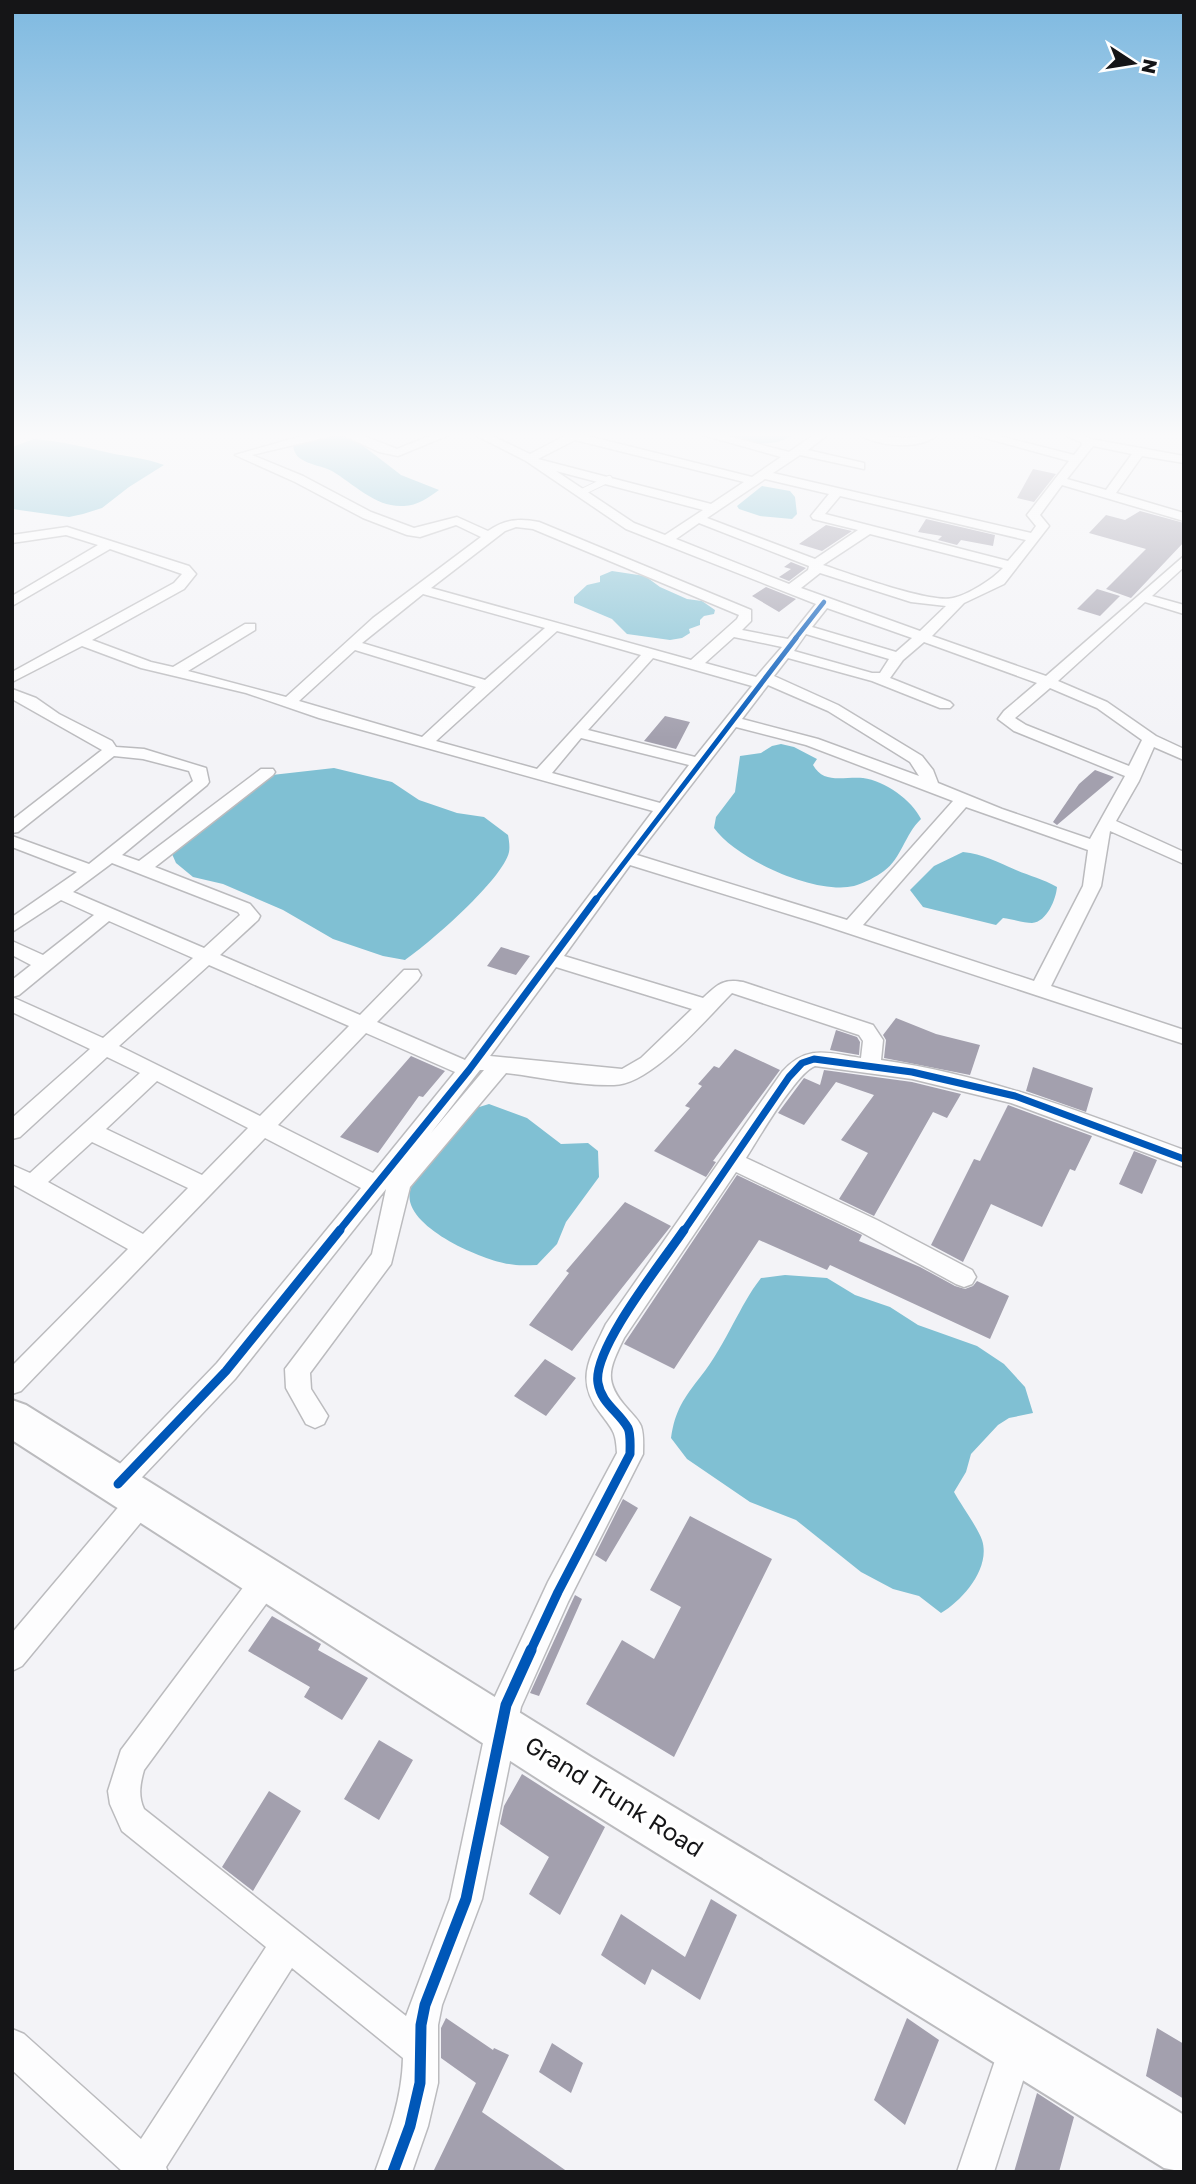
<svg xmlns="http://www.w3.org/2000/svg" width="1196" height="2184" viewBox="0 0 1196 2184" font-family="'Golos Text',sans-serif">
	<style>
		.water { fill: #80c0d3 }
		.building { fill: #a3a0ae }
		.lines { fill: none; stroke-linecap: round; stroke-linejoin: round }
		.service-casing { stroke: #bbbbbe; stroke-width: 8 }
		.minor-casing { stroke: #bbbbbe; stroke-width: 3 }
		.primary-casing { stroke: #bbbbbe; stroke-width: 4 }
		.service { stroke: #fdfdfe; stroke-width: 6 }
		.minor { fill: #fdfdfe; fill-rule: evenodd }
		.primary { fill: #fdfdfe; fill-rule: evenodd }
		.cycleway-far4-casing { stroke: #fff; stroke-width: 7 }
		.cycleway-far3-casing { stroke: #fff; stroke-width: 9 }
		.cycleway-far2-casing { stroke: #fff; stroke-width: 11 }
		.cycleway-far1-casing { stroke: #fff; stroke-width: 13 }
		.cycleway-casing { stroke: #fff; stroke-width: 16 }
		.cycleway-far4 { stroke: #0057b8; stroke-width: 4.5 }
		.cycleway-far3 { stroke: #0057b8; stroke-width: 5 }
		.cycleway-far2 { stroke: #0057b8; stroke-width: 7 }
		.cycleway-far1 { stroke: #0057b8; stroke-width: 9 }
		.cycleway { stroke: #0057b8; stroke-width: 11 }
		.labels { text-anchor: middle; stroke-width: 7; stroke-linejoin: round; paint-order: stroke }
		.near-street-label { font-size: 24px; fill: #151517; stroke: #fff }
	</style>
	<rect width="100%" height="100%" fill="#f3f3f7"/>
	<path class="water" d="M718,432H798C773,451 745,443 718,432Z
		M334,434L353,438L401,475L439,490C429,497 417,506 404,506C376,508 354,484 332,471C322,466 310,465 301,459C296,456 294,451 293,446Z
		M34,439C60,441 84,447 110,453C129,457 146,458 164,465L129,487L102,508L83,514L69,517L12,509V447Z
		M762,486L790,491L795,497L797,514L792,519L760,516L739,509L737,506Z
		M612,571L645,576L660,587L687,599L702,601L715,610L714,614L704,616L700,620V625L689,629L690,633L682,638L670,640L627,634L612,619L574,603V597L587,585L600,582V576Z
		M781,744L794,747L817,759L813,765C824,785 845,776 863,778C885,781 912,800 921,819C905,834 901,859 884,871C876,877 864,883 854,886C815,895 736,859 714,828L716,817L735,792L740,756L761,753L772,746Z
		M334,768L392,782L419,800L457,813L484,817L508,835C509,840 510,847 509,852C503,879 430,943 405,960L383,956L333,939L283,910L223,884L193,877L176,863L172,854L272,775Z
		M963,852C983,854 997,862 1016,870C1030,876 1043,879 1057,887C1056,899 1047,922 1032,923C1024,923 1012,919 1003,918L996,925L923,907L910,890L934,866Z
		M489,1104L527,1118L561,1144L588,1143L598,1151L599,1177L566,1222L557,1244L537,1265C528,1265 518,1266 509,1264C481,1260 397,1224 411,1188C419,1164 459,1128 476,1108Z
		M785,1275L827,1278L855,1295L890,1307L918,1325L977,1346L1004,1364L1025,1387L1033,1413L1009,1418L998,1425L971,1454L966,1472L954,1492C961,1505 978,1528 982,1540C991,1568 963,1600 941,1613L919,1596L893,1589L861,1572L796,1520L750,1502L687,1459L671,1438C675,1410 684,1398 701,1376C713,1361 724,1341 733,1324C742,1308 749,1293 761,1278Z"/>
	<path class="building" d="M1033,469L1056,474L1034,502L1017,498Z
		M1140,511L1184,523V542L1131,598L1106,589L1146,549L1089,533L1106,515L1125,520Z
		M926,519L995,535L993,546L961,540L957,545L938,540L942,536L918,532Z
		M826,525L852,531L822,551L799,544Z
		M791,562L806,568L789,581L779,577L791,569L784,567Z
		M766,587L796,599L779,612L752,596Z
		M1097,589L1120,596L1100,616L1077,609Z
		M665,716L690,722L676,749L644,741Z
		M1095,770L1114,777L1057,825L1053,822L1079,784Z
		M501,947L530,956L516,975L487,966Z
		M896,1018L936,1034L980,1045L970,1075L884,1058L886,1040L883,1035Z
		M836,1030L857,1037L860,1042L859,1055L830,1050Z
		M735,1049L780,1070L713,1161L716,1162L706,1177L654,1151L690,1108L685,1106L702,1086L698,1084L714,1066L719,1068Z
		M411,1056L445,1071L423,1097L419,1096L378,1153L340,1137Z
		M1033,1067L1093,1088L1086,1112L1026,1091Z
		M824,1070L912,1082L961,1094L947,1118L933,1112L874,1216L839,1199L868,1153L841,1140L874,1095L836,1082L804,1125L778,1113L804,1078L820,1085Z
		M1008,1105L1092,1136L1075,1171L1070,1169L1042,1227L991,1204L963,1262L931,1245L974,1159L980,1161Z
		M1134,1151L1157,1160L1142,1194L1119,1184Z
		M737,1175L860,1234L862,1235L859,1241L920,1267L955,1286L965,1289L973,1286L977,1281L1009,1296L990,1339L830,1265L827,1270L759,1240L674,1369L624,1344Z
		M625,1202L671,1226L572,1351L529,1325L569,1273L566,1271Z
		M545,1359L576,1378L546,1416L514,1396Z
		M623,1499L638,1508L606,1562L595,1555Z
		M690,1516L772,1559L674,1757L586,1704L622,1640L654,1659L681,1607L650,1590Z
		M575,1595L582,1599L539,1696L530,1693Z
		M272,1616L321,1644L318,1650L368,1678L342,1720L304,1697L310,1687L248,1651Z
		M379,1740L413,1760L379,1820L344,1799Z
		M522,1774L605,1827L560,1915L529,1894L549,1857L500,1824L504,1806Z
		M269,1791L301,1811L253,1891L222,1867Z
		M711,1899L737,1915L700,2000L652,1969L645,1985L601,1955L621,1914L685,1957Z
		M446,2018L493,2050L494,2048L509,2055L482,2112L568,2172H433L476,2083L441,2058V2028Z
		M907,2018L939,2040L905,2125L874,2100Z
		M1157,2028L1184,2044V2099L1146,2076Z
		M552,2043L583,2063L571,2093L539,2072Z
		M1037,2093L1074,2117L1059,2172H1014Z"/>
	<g class="lines">
		<g class="service-casing">
			<path id="service" d="M580,493L609,479"/>
		</g>
		<g class="minor-casing">
			<path id="minor" d="M316,432H354L397,449L440,432H456L398,456L379,452L340,434L252,455L303,476L371,512L414,528L457,517L488,531C505,519 520,518 539,522L751,610V621L742,630L788,639L816,604L626,529L526,461L469,432H484L530,454L572,432H586L584,435L752,477L781,457L692,432H712L789,452L818,432H831L808,450L864,463V469L800,455L773,473L1031,533L1036,526L1027,515L1069,461L963,432H983L1074,455L1082,445L1081,442L1058,432H1075L1091,439L1184,456V463L1142,456L1116,493L1184,513V521L1062,485L1040,515L1049,526L1004,584L964,603L932,636L1046,676L1184,556V567L1152,596L1184,605V614L1145,602L1058,681L1107,702L1156,736L1184,749V760L1154,747L1139,781L1116,821L1184,852V864L1110,831L1101,886L1051,986L1184,1030V1044L814,922L630,865L564,956L703,998C717,985 723,978 743,982L873,1025L883,1040L881,1060C988,1075 1083,1113 1184,1150V1167L1011,1103L912,1079L815,1066C797,1072 758,1139 746,1158L877,1220L972,1270L976,1277L972,1284L964,1287L956,1284L861,1232L736,1172L624,1338C609,1369 603,1381 627,1408C632,1414 638,1419 641,1426C644,1435 643,1445 643,1454L568,1602L521,1707L482,1899L442,2005L438,2025V2083L428,2126L412,2172H375C389,2134 402,2098 403,2058L292,1968L166,2167L168,2172H123L12,2070V2029L24,2034L141,2139L266,1947L122,1831L110,1804L108,1791L121,1750L257,1569L267,1565L277,1569L281,1579L277,1589L144,1770C140,1784 138,1796 144,1809L406,2016L450,1899L491,1705L548,1582L617,1453C616,1432 613,1430 601,1414C574,1380 590,1358 606,1324L782,1072C807,1044 827,1053 861,1058L863,1041L859,1035L732,993C706,1019 651,1085 614,1085C579,1086 541,1077 506,1073L410,1187L391,1264L310,1373L311,1389L328,1416L324,1424L315,1428L306,1424L286,1388L285,1369L372,1254L386,1189L235,1379L127,1493L118,1496L109,1493L105,1484L109,1475L217,1363L361,1188L265,1138L21,1391L12,1394V1366L128,1249L12,1184V1165L30,1173L140,1073L107,1057L20,1137L12,1139V1118L90,1049L12,1012V997L103,1038L193,958L109,921L19,995L12,997V980L31,965L12,955V941L43,955L94,915L61,900L12,932V917L77,872L12,847V836L89,864L193,781L189,771L143,759L114,756L18,832L12,833V820L102,750L12,699V689L36,698L59,714L112,741L116,747L144,749L206,768L209,782L207,785L122,855L139,861L261,769H273L275,772L273,775L155,867L250,904L260,916L258,920L220,955L360,1015L404,970H418L421,975L418,980L377,1022L465,1060L653,811L319,718L246,693L141,668L82,646L12,682V672L174,583L182,574L110,549L12,606V596L98,545L66,535L12,543V535L67,527L189,566L196,574L184,589L92,640L151,662L173,667L245,624H255V630L188,671L286,697L373,618L481,537L456,525L420,537L407,535L363,518L295,482L235,455ZM575,440L744,482L711,504L538,459ZM1093,446L1132,454L1106,490L1067,479ZM556,471L703,510L665,535L634,523ZM765,479L829,494L811,516L813,519L858,530L815,559L707,518ZM840,496L1026,540L1008,561L825,514ZM699,523L809,566L808,570L789,584L676,539ZM516,527L533,529L739,615L737,619L691,660L431,588L505,531ZM870,534L1003,568C993,579 968,595 953,598C931,604 848,573 823,565ZM820,573L911,602L946,606L920,631L801,588ZM423,594L545,628L485,680L362,643ZM827,608L912,638L896,652L812,627ZM557,631L641,655L537,769L436,741ZM806,634L889,659L880,673H872L794,651ZM734,637L782,647L756,677L705,663ZM924,642L1037,683L1004,711L998,719L1014,731L1125,776L1090,839L1002,809L938,783L933,770L922,756L838,705L774,676L788,658L872,681L940,708H950L953,705L950,702L890,678L903,660ZM355,650L476,687L422,737L299,701ZM653,658L752,686L695,757L588,730ZM768,685L828,711L910,762L919,776L818,739L742,719ZM1050,688L1097,708L1142,740L1129,766L1026,725L1015,718ZM736,727L806,745L953,801L847,920L637,855ZM581,738L689,765L660,803L552,773ZM966,807L1088,850L1083,886L1034,981L863,925ZM112,863L238,912L240,915L204,948L73,892ZM209,965L349,1026L260,1116L119,1046ZM556,967L692,1009L641,1058L622,1069L490,1056ZM366,1033L455,1072L373,1173L278,1125ZM480,1070H484L431,1133L476,1075ZM157,1081L248,1128L202,1175L106,1129ZM92,1142L188,1188L143,1234L48,1182Z
				M854,432C871,432 887,438 904,438C918,439 929,432 942,432C919,452 878,447 854,432Z
				M142,1487L152,1491L155,1500L152,1509L22,1666L12,1671V1633L132,1491Z
				M1016,2028L1028,2034L1034,2046L994,2172H957L1004,2034Z"/>
		</g>
		<g class="primary-casing">
			<path id="primary" d="M12,1400L26,1405L591,1757L1184,2115V2172L1164,2168L557,1791L12,1440Z"/>
		</g>
		<use href="#service" class="service"/>
		<use href="#minor" class="minor"/>
		<use href="#primary" class="primary"/>
		<g class="cycleway-far4-casing">
			<path id="cycleway-far4" d="M795,639L824,602"/>
		</g>
		<g class="cycleway-far3-casing">
			<path id="cycleway-far3" d="M595,901L796,638"/>
		</g>
		<g class="cycleway-far2-casing">
			<path id="cycleway-far2" d="M338,1232L469,1070L596,899
				M683,1232L789,1077L802,1063L814,1059L912,1072L1015,1096L1184,1159"/>
		</g>
		<g class="cycleway-far1-casing">
			<path id="cycleway-far1" d="M118,1484L226,1371L340,1230
				M530,1652L558,1592L630,1454C630,1446 631,1434 628,1428C619,1412 601,1403 598,1383C592,1349 663,1261 684,1230"/>
		</g>
		<g class="cycleway-casing">
			<path id="cycleway" d="M393,2172L410,2126L420,2083L421,2025L425,2005L466,1899L506,1705L531,1650"/>
		</g>
		<use href="#cycleway-far4" class="cycleway-far4"/>
		<use href="#cycleway-far3" class="cycleway-far3"/>
		<use href="#cycleway-far2" class="cycleway-far2"/>
		<use href="#cycleway-far1" class="cycleway-far1"/>
		<use href="#cycleway" class="cycleway"/>
	</g>
	<linearGradient id="sky" x2="0" y2="1"><stop stop-color="#7eb9e0"/><stop offset="0.59" stop-color="#fafafb"/><stop offset="1" stop-color="#fafafb" stop-opacity="0"/></linearGradient>
	<rect width="1196" height="738" fill="url(#sky)"/>
	<g class="labels">
		<g class="near-street-label">
			<text transform="translate(614 1797) rotate(32)" y="8">Grand Trunk Road</text>
		</g>
	</g>
	<rect width="1196" height="2184" fill="none" stroke="#151517" stroke-width="28"/>
	<g transform="translate(1133 63) rotate(102)" stroke="#ffffff" stroke-width="5" paint-order="stroke">
	<path d="M0-5L12 26L0 18L-12 26Z" fill="#151517"/>
	<text y="-10" font-size="19" font-weight="bold" text-anchor="middle" fill="#151517">N</text>
	</g>
</svg>
